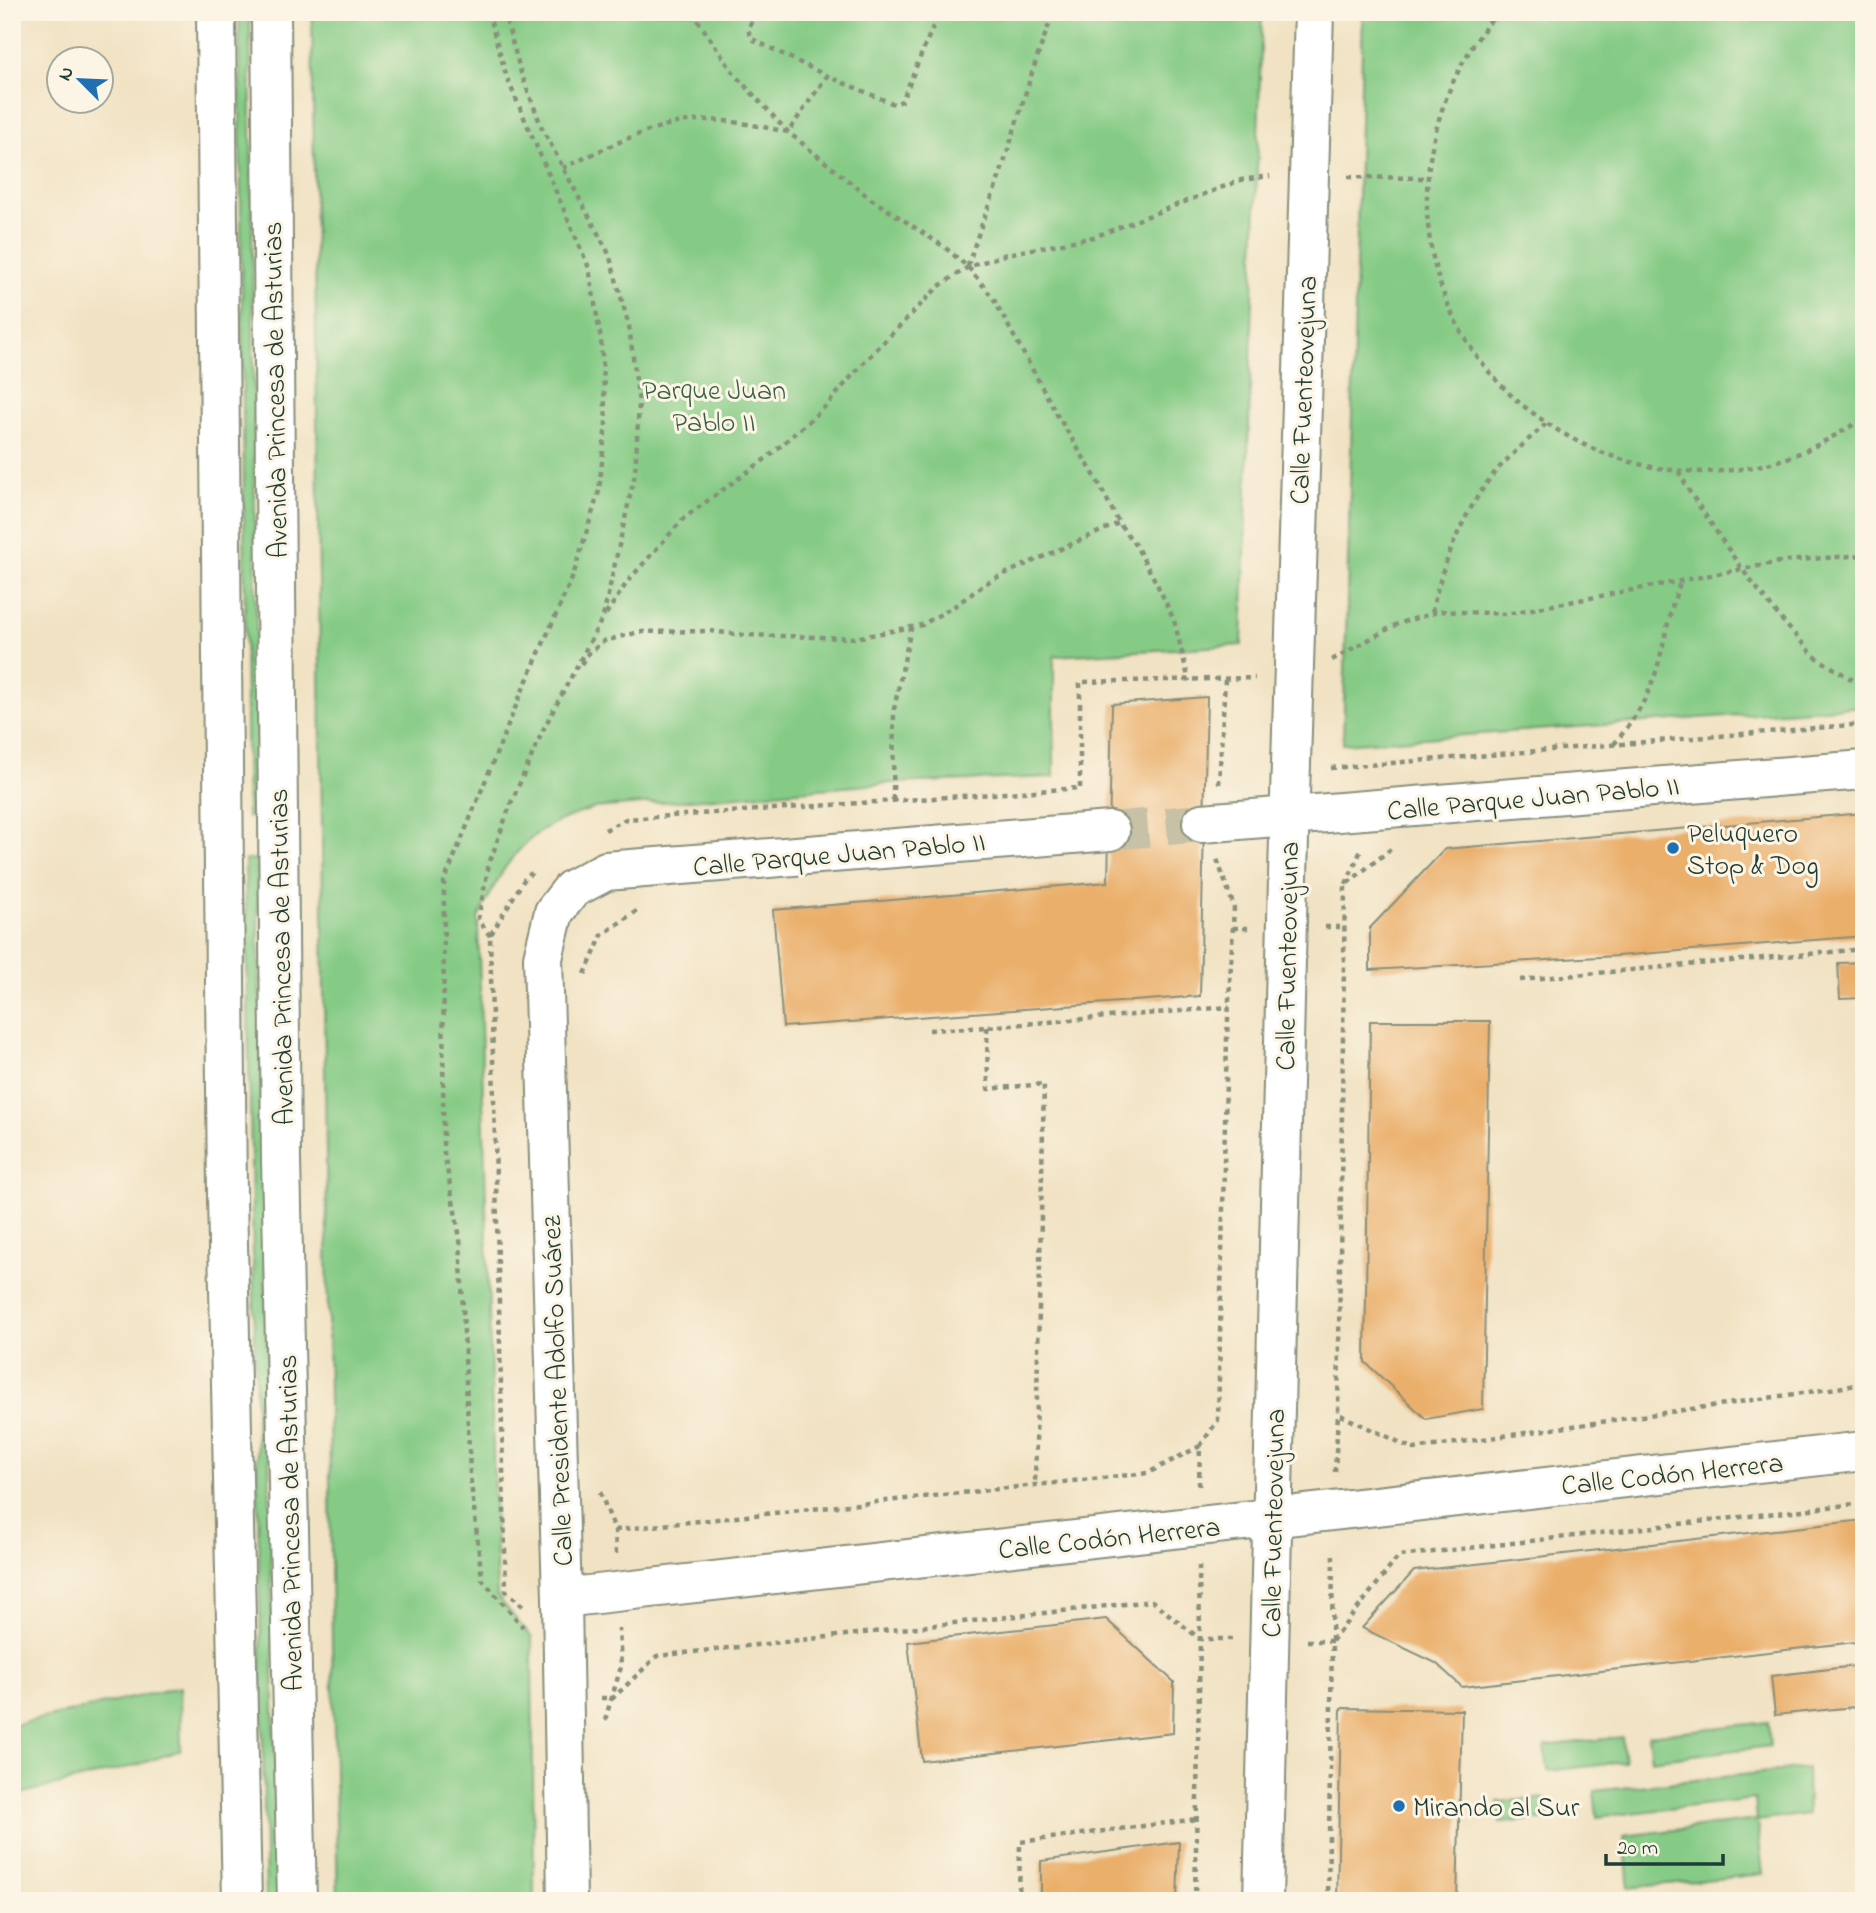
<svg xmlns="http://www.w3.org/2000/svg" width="1876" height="1913" viewBox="0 0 1876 1913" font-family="'Indie Flower',sans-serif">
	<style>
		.green { fill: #85cb85; stroke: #52845c; stroke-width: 2 }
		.building { fill: #eaaf6b }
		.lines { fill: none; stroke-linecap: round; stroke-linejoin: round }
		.minor-tunnel { stroke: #c7c1a6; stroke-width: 38; stroke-dasharray: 38 19; stroke-linecap: butt }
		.minor-casing { stroke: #88907c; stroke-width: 42 }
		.major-casing { stroke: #88907c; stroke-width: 42 }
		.path { stroke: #88907c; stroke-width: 4.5; stroke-dasharray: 5 5; stroke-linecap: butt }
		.minor { stroke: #fff; stroke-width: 38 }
		.major { stroke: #fff; stroke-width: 38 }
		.poi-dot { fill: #1f6fb2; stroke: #fcf5e5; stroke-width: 2.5 }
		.labels { text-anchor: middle; stroke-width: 6; stroke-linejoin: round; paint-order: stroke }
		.park-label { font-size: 28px; fill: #386048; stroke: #fcf5e5 }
		.street-label { font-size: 28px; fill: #1f3d34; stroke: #fcf5e5 }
		.poi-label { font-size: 28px; fill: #1f3d34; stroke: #fcf5e5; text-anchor: start }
	</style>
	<rect width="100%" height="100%" fill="#fcf5e5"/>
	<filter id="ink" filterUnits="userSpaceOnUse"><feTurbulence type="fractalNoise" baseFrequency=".0143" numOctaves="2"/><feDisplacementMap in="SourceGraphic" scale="14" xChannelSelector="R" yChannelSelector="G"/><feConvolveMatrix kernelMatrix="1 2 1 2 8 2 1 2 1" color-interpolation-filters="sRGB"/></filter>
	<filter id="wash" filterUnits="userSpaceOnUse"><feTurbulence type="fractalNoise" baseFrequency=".00686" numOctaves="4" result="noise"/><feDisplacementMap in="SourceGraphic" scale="28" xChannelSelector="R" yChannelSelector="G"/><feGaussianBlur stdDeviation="1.57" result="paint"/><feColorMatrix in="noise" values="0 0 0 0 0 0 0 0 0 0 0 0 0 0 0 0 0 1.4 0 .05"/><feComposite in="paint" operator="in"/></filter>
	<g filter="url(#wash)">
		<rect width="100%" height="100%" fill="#f1e2c3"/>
		<path class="green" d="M239,12H250L258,818L247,817Z
			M312,12H1262L1242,645L1054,656V777L893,783L594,808C580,814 562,818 549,826C512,847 495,882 478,919L497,1596L532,1638L534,1901H338L332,1647Z
			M1363,12H1864V706L1343,744Z
			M245,860H257L278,1901H266Z
			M180,1687L181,1750L137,1765L12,1796V1725Z
			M1768,1722L1770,1746L1651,1760L1648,1735Z
			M1622,1737L1625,1762L1548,1771L1545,1746Z
			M1807,1768L1808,1814L1757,1821L1763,1874L1629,1888L1624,1836L1757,1820L1755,1799L1597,1817L1594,1791Z
			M1546,1798L1548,1819L1500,1823L1498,1802Z"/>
		<g id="blocks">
			<path class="building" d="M1207,697L1200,996L783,1027L773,910L1108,882L1112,704Z
				M1864,813V936L1617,956L1370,970V928L1445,849Z
				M1864,962V998L1840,999L1838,963Z
				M1370,1021H1490L1483,1409L1426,1419L1365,1362Z
				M1864,1520V1641L1462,1687L1436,1663L1362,1628L1414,1571Z
				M1106,1619L1174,1682L1173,1733L922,1761L908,1642Z
				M1864,1665V1706L1775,1715L1771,1676Z
				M1341,1708L1462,1710L1457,1901H1337Z
				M1179,1842L1177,1901H1041V1861Z"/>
		</g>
	</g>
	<g filter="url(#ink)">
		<use href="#blocks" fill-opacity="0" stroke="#88907c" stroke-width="2"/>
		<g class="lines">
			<path class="minor-tunnel" d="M1110,831L1202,823"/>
			<g class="minor-casing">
				<path id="minor" d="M1202,823L1864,770
					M562,1598L1864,1451
					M567,1901L562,1598L543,958L554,912L572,889L606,871L1110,831
					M1263,1901L1290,796L1314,12"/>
			</g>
			<g class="major-casing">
				<path id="major" d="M216,12L227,1196L242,1901
					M271,12L281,1159L297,1901"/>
			</g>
			<path class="path" d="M488,12L507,78L589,268L601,340L606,423L599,491L573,576L520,696L444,882L443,1148L460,1238L470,1474L482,1579L523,1627
				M692,12L735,75L788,132L871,199L943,246L968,267L993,298L1059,418L1096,478L1119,523L1136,546L1157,584L1174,620L1189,681
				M755,12L748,30L752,39L827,76L894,104L902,101L939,12
				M1498,12C1401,125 1401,292 1512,396C1521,405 1532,412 1541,419C1603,464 1683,482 1758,466C1797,458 1831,439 1864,418
				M563,168C605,149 656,121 702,120C731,120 759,126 788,132L827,76
				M1348,177L1427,178
				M968,266C977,235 989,206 1000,175C1018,121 1032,66 1054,12
				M1679,471L1689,491L1741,568L1781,619L1814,656L1864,687
				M1432,612C1441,566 1465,508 1496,471C1512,454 1530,438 1547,423
				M606,614L628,581L684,518L768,457L827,405L864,362L938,287L968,267L1007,254L1094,237L1241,180L1270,176
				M1332,660L1399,623L1441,611L1506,614L1785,561L1864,555
				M581,664L587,655L604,641L639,632L710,631L744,635L856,638L922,625L956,605L991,580L1119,523
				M1614,744C1631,724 1647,700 1655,675C1665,644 1668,612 1681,581
				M1331,768L1864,724
				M1219,784L1225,680
				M1080,788V682L1255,678
				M893,800L894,709L911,628
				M605,830L626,819L1080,788
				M1391,849L1345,885L1338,1414L1414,1449L1864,1384
				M1346,884L1362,848
				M1325,927H1345
				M1233,928H1250
				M490,936L478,919L489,864L511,803L544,728L603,617L635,474L639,403L629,326L609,254L542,128L521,73L504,12
				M585,974L602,935L641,908
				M1520,980L1864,949
				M987,1027L988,1089L1044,1084L1035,1485
				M929,1030L987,1027L1229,1007
				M1335,1472L1338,1414
				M1199,1486L1200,1446L1218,1420L1227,1038L1234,907L1217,859
				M600,1492L615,1530L616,1554
				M615,1530L1148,1473L1200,1446
				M523,1606L506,1591L490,936L525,878L532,873
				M1332,1640L1333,1551
				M1307,1641H1332L1328,1901
				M1332,1641L1399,1556L1864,1503
				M601,1698H613L657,1656L1152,1601L1200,1639H1232
				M605,1720L621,1667L619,1629
				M1019,1901L1020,1842L1197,1819
				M1195,1901L1200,1639L1199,1565"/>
			<use href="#minor" class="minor"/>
			<use href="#major" class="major"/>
		</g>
	</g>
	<g class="poi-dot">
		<circle cx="1673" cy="848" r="7"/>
		<circle cx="1399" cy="1806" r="7"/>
	</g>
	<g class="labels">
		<g class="park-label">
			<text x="714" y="399">Parque Juan<tspan x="714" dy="32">Pablo II</tspan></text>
		</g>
		<g class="street-label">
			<text transform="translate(274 390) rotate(-91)" y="10">Avenida Princesa de Asturias</text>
			<text transform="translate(1302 390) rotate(-88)" y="10">Calle Fuenteovejuna</text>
			<text transform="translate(1533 797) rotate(-5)" y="10">Calle Parque Juan Pablo II</text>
			<text transform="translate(839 853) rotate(-5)" y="10">Calle Parque Juan Pablo II</text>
			<text transform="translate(1286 956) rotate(-89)" y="10">Calle Fuenteovejuna</text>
			<text transform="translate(280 957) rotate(-91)" y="10">Avenida Princesa de Asturias</text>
			<text transform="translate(556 1391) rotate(-92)" y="10">Calle Presidente Adolfo Suárez</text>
			<text transform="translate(1672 1473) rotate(-6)" y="10">Calle Codón Herrera</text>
			<text transform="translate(289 1523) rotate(-91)" y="10">Avenida Princesa de Asturias</text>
			<text transform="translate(1272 1523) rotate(-89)" y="10">Calle Fuenteovejuna</text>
			<text transform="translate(1109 1537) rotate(-6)" y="10">Calle Codón Herrera</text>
		</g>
		<g class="poi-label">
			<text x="1687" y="842">Peluquero<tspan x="1687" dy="32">Stop &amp; Dog</tspan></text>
			<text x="1413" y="1816">Mirando al Sur</text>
		</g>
	</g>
	<rect width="1876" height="1913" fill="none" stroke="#fcf5e5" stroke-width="42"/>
	<g transform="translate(80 80) rotate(294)"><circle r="33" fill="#fcf5e5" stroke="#a4ab9e" stroke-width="2"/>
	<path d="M0-5L12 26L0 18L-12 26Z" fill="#1f6fb2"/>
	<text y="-10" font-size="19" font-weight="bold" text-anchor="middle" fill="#1f3d34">N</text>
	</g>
	<path d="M1606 1854v10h117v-10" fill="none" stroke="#1f3d34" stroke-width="3.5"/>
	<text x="1617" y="1854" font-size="21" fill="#1f3d34" stroke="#fcf5e5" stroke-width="5" paint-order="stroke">20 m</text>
</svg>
